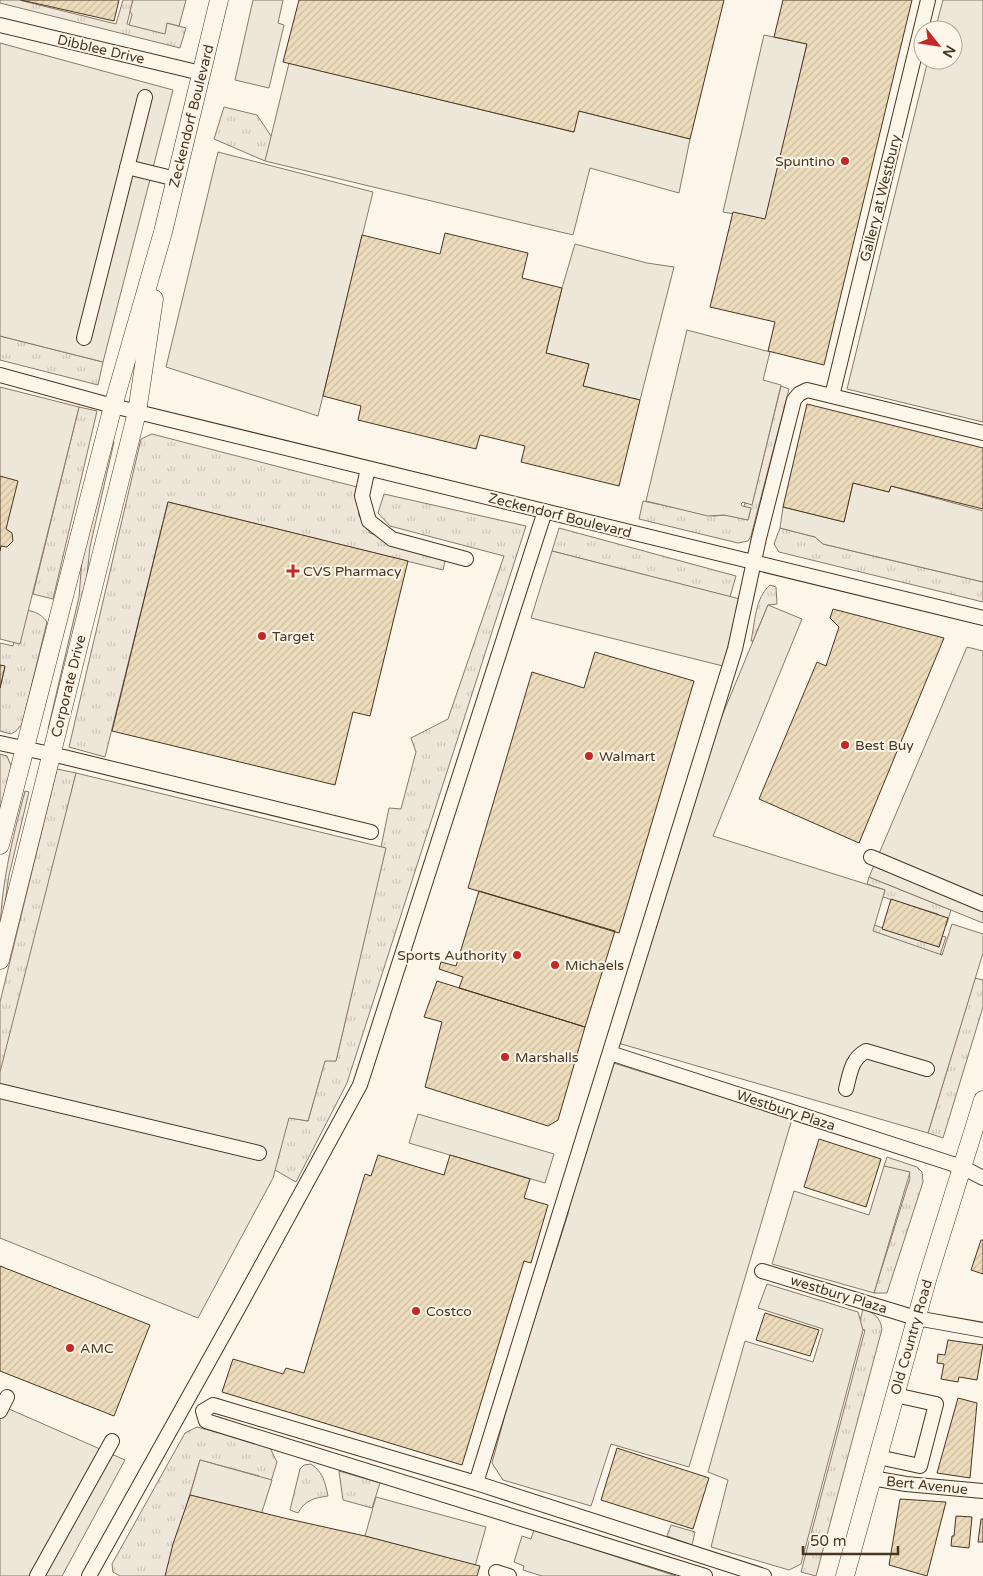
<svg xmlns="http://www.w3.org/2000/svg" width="983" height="1576" viewBox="0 0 983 1576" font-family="'Varela Round',sans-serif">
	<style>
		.grass { fill: url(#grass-tufts); stroke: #887966 }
		.parking { fill: #ede7d9; stroke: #887966 }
		.building { fill: url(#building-hatch); stroke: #4a3520 }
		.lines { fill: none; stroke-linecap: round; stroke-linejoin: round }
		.minor-casing { stroke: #4a3520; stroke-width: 16 }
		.major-casing { stroke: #4a3520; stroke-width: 19 }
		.minor { stroke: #fbf6e9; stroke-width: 14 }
		.major { stroke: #fbf6e9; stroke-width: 18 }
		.poi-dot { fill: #c62828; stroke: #fbf6e9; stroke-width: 2 }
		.labels { text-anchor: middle; stroke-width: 4; stroke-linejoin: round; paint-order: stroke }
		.street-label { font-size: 14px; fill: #4a3520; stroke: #fbf6e9 }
		.poi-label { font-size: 14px; fill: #4a3520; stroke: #fbf6e9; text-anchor: start }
	</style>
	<defs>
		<pattern id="grass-tufts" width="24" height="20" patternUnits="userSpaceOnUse" patternTransform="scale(1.25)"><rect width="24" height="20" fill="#ede6d9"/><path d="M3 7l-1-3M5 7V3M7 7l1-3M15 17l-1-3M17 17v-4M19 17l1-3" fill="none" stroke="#cdc6ba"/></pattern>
		<pattern id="building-hatch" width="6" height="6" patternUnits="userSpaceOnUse" patternTransform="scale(1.25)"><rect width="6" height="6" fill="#ecdcbc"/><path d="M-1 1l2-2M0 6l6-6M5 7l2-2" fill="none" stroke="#ccbda1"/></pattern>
	</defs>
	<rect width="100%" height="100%" fill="#fbf6e9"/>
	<path class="grass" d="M0,0H19L116,24L123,0H133L127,24L164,33L167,23L186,28L180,48L0,3Z
		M224,107L257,115L275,142L265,161L214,139Z
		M0,336L103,362L98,385L0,360Z
		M781,386L789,389L751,536L748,541L738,543L639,519L643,501L714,516L726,515L748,520L751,508L744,507L745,503L752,504Z
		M79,407L97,411L53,599L33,594Z
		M152,434L357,487L359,516L370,533L445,561L443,570L168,502L105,757L69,747L141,439Z
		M110,441L114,442L90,547L86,584L52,728L48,729L79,597L82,559Z
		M384,494L526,526L347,1083L296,1182L268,1166L280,1116L308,1121L325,1060L336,1061L385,848L381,847L389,808L401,809L416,752L411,738L448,719L504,556L390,526L378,513Z
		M559,528L736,576L730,597L552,551Z
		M780,528L815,537L823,544L983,582V602L779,552L774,544Z
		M770,585L776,587L777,604L768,605L753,641H751C755,622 755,598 770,585Z
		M20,609C32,611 40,612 47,622L22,724L16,731L11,734L0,731V688L5,667L0,665V643L13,646Z
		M0,754L7,756L12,768L0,811Z
		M57,769L76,773L6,1063L0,1076V1002Z
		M25,791L29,792L9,875L0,939C0,888 12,840 25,791Z
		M869,877L951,910L946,926L938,914L883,897L885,890L867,884Z
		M874,925L939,947L942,936L946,937L940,955L872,931Z
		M975,978L983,980V1007L943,1138L928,1133Z
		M887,1157L917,1167L922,1172L923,1182L887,1293H874L910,1178L909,1174L884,1166Z
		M863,1309C874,1313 880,1317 882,1329L816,1576L801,1572L865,1330L858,1328Z
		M197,1427L269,1446L277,1462L269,1488L259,1476L200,1460L166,1576H120L113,1572L112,1564L185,1433Z
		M311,1464C323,1472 325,1482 328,1496C314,1498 305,1500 298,1513L290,1510L300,1469L304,1465Z
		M339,1471L380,1483L372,1508L343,1500Z
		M671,1525L695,1532L692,1545L667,1536Z"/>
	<path class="parking" d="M133,0H186L179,26L167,23L165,34L129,25L132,15L130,11Z
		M253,0H283L278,23L284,25L269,88L235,80Z
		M943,0H983V422L847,389L928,60H953V30H935Z
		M764,35L807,44L766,220L723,212Z
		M0,43L173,90L103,362L0,336Z
		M289,63L573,132L579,111L690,139L679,193L590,168L573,235L265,161Z
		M218,152L373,192L318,416L166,367Z
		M575,244L647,263L674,267L640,400L583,386L589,364L546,353L562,288Z
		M687,330L770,352L763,380L781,385L752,505L743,502L741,504L742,506L751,508L748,520L724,515L708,516L646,501Z
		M0,387L79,407L20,644L0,639Z
		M853,483L889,492L891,486L983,511V582L823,544L815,537L780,528L783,507L844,522Z
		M552,551L740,599L723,666L531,618Z
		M768,605L802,619L713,836L885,890L873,931L942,955L952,924L983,934V953L928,1133L611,1041L678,822Z
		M967,647L983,651V923L869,877Z
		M76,773L386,848L336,1061H325L308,1121L289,1118L273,1178L198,1318L0,1238V1072Z
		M604,1060L792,1119L689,1467L611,1444L591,1506L503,1480L492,1463L512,1389L568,1214L576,1174Z
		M418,1114L554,1154L545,1183L409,1143Z
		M884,1166L910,1172L874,1293L772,1264L794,1191L869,1215Z
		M767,1284L858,1312L863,1330L801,1564L789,1570L711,1547L728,1480L708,1472L745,1341L813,1362L823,1329L758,1308Z
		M0,1405L125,1460L62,1576H0Z
		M200,1460L272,1480L261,1515L190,1495Z
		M376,1497L486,1527L475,1566L365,1536Z
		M534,1530L676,1576H542L523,1570L524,1566L514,1562L522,1536L531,1539Z"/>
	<path class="building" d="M21,0H119L114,21Z
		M299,0H724L690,139L579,111L574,132L283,62Z
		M783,0H912L824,365L768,351L775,322L710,307L733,212L765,219L807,44L774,37Z
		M445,233L528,253L522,278L562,288L546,353L589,364L583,386L640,400L619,486L521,462L525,446L480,435L476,449L358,420L361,406L323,396L362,235L440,254Z
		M807,404L983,448V509L891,486L889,492L853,483L844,522L783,507Z
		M0,476L18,481L6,529L12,533L13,541L7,547L1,546L0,551Z
		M168,502L408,561L370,716L353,712L335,785L112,731Z
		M833,609L944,638L859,843L759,799L817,662L826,666L839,627L830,618Z
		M595,652L694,681L619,933L468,888L532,672L584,688Z
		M0,665L5,666L0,688Z
		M479,891L615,931L585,1027L459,988L463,977L439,969L441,962L456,966Z
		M891,899L948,918L939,947L882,929Z
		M437,981L585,1027L558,1120L548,1126L425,1087L442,1022L424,1017Z
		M819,1139L881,1159L866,1207L804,1187Z
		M378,1155L444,1175L450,1155L530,1179L524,1198L548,1205L531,1263L524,1261L462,1465L222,1392L233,1359L283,1374L286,1368L304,1373L365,1174L371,1176Z
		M981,1240H983V1274L971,1270Z
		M0,1266L150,1325L114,1416L0,1371Z
		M765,1313L819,1330L810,1356L756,1340Z
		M948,1340L983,1345L977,1380L959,1377L958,1382L941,1379L944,1364L937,1363L938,1354L945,1355Z
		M958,1398L977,1403L970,1478L937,1473Z
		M617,1448L709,1478L693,1529L601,1500Z
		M190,1495L284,1518L365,1536L480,1566L477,1576H165L173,1544Z
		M900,1499L946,1502L927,1576L889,1565Z
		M956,1516L972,1517L969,1548L951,1546L952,1536H954Z
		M981,1519H983V1542H978Z"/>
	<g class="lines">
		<g class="minor-casing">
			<path id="minor" d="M0,25L201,73
				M127,167L176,179
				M84,338L145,97
				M0,375L113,406L983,618
				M832,396L928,0
				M368,468L362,496L369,521L392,539L466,559
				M0,743L64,757L371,832
				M871,857L983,904
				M610,1053L962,1167L983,1178
				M846,1089C850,1074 851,1059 866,1051L927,1069
				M0,1091L259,1153
				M762,1271L916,1318L983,1330
				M0,1411L7,1397
				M203,1411L213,1405L476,1483L764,1576
				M203,1411L206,1421L705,1576
				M878,1457L920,1466L936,1404L895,1395
				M872,1478L906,1484L983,1491
				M476,1483L735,649L759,538L794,400L799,394L807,390L983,433
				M496,1572L509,1576
				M37,1576L112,1441
				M89,1576L240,1305L360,1085L545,511"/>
		</g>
		<g class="major-casing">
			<path id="major" d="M0,845L113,406L163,232L219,0
				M0,960L137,412L154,299
				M845,1576L927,1280L983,1100"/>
		</g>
		<use href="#minor" class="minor"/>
		<use href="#major" class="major"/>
	</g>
	<g class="poi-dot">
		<circle cx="845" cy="161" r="5"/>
		<path d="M290.5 563.5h5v5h5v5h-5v5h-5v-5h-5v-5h5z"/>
		<circle cx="262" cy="636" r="5"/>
		<circle cx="845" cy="745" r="5"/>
		<circle cx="589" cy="756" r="5"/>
		<circle cx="517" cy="955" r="5"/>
		<circle cx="555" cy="965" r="5"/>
		<circle cx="505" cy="1057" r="5"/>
		<circle cx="416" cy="1311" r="5"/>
		<circle cx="70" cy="1348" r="5"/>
	</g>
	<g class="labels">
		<g class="street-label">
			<text transform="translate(101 49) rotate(13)" y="5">Dibblee Drive</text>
			<text transform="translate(191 116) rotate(-76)" y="5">Zeckendorf Boulevard</text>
			<text transform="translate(880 198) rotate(-76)" y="5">Gallery at Westbury</text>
			<text transform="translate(560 515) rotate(14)" y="5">Zeckendorf Boulevard</text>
			<text transform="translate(68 686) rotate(-76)" y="5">Corporate Drive</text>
			<text transform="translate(786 1110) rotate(18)" y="5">Westbury Plaza</text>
			<text transform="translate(839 1294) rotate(17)" y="5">westbury Plaza</text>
			<text transform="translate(911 1337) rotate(-74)" y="5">Old Country Road</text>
			<text transform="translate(927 1485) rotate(6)" y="5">Bert Avenue</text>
		</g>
		<g class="poi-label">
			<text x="835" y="166" text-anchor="end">Spuntino</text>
			<text x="303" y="576">CVS Pharmacy</text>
			<text x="272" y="641">Target</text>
			<text x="855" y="750">Best Buy</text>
			<text x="599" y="761">Walmart</text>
			<text x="507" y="960" text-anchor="end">Sports Authority</text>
			<text x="565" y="970">Michaels</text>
			<text x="515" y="1062">Marshalls</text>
			<text x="426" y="1316">Costco</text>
			<text x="80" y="1353">AMC</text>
		</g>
	</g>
	<g transform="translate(938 45) rotate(120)"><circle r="24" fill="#fbf6e9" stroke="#b4a999"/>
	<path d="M0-4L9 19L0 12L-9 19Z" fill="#c62828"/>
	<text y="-8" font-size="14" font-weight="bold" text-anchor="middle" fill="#4a3520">N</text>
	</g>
	<path d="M803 1546v8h95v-8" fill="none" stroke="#4a3520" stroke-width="2.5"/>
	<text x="810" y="1546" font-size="15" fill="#4a3520" stroke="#fbf6e9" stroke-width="4" paint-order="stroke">50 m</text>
</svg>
